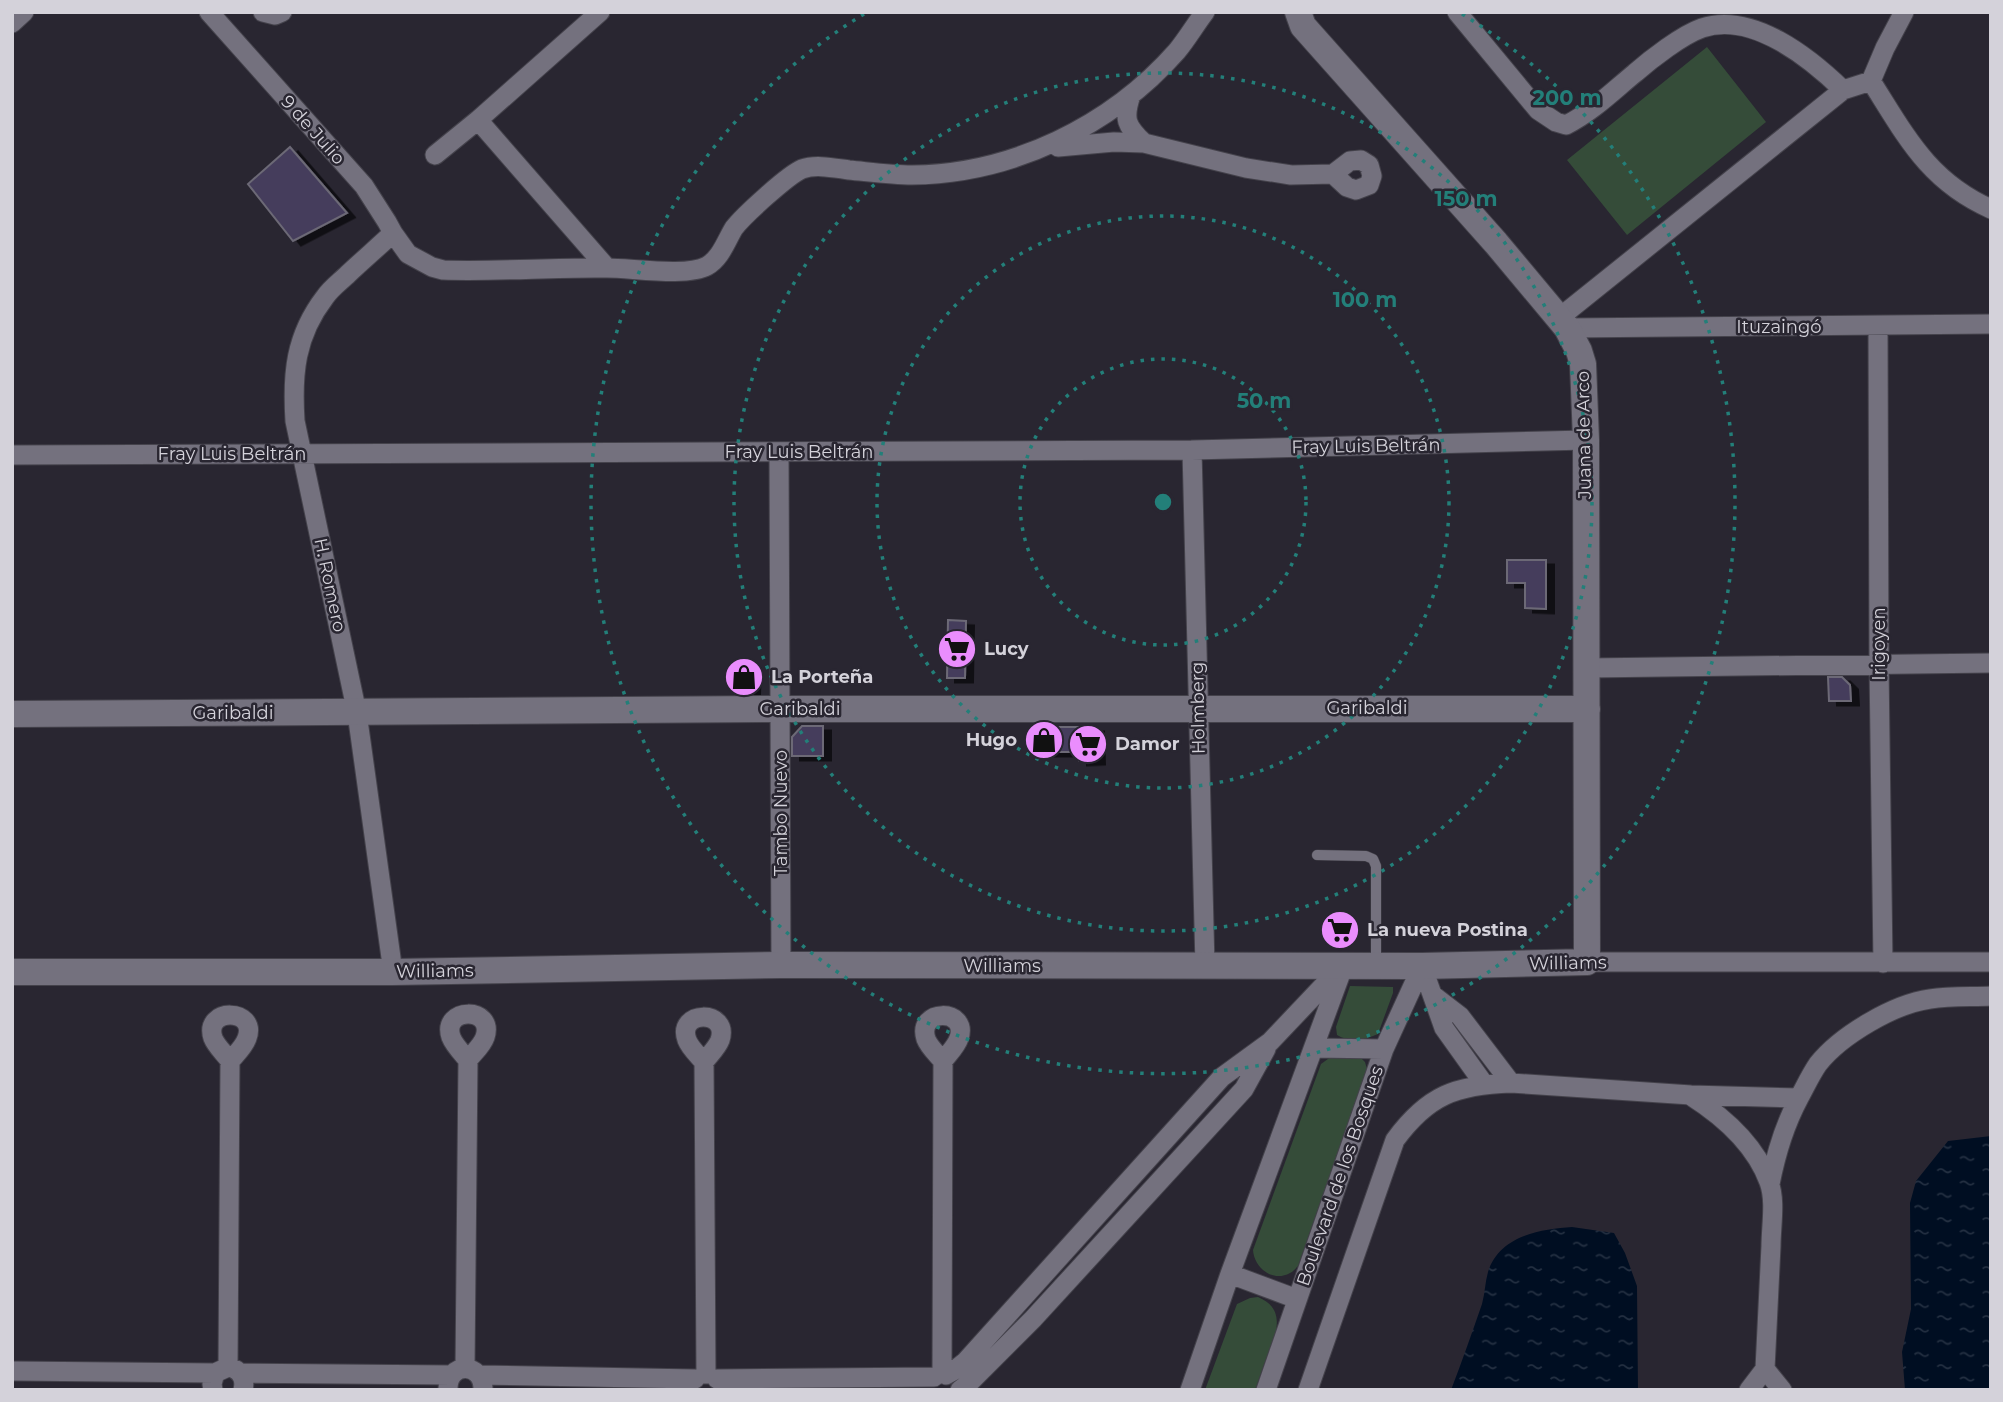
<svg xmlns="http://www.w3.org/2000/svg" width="2003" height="1402" viewBox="0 0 2003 1402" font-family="Montserrat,sans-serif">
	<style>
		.green { fill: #354c39 }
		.water { fill: url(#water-ripples) }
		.building { fill: #453e5c; stroke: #6c6976; stroke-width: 2; filter: url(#shadow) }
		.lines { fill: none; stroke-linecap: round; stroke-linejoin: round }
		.lane-casing { stroke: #44424b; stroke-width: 11 }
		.street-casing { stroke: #44424b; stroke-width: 21 }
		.secondary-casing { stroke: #44424b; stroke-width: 28 }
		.lane { stroke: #74717e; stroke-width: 10 }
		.street { stroke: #74717e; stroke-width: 19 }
		.secondary { stroke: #74717e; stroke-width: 26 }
		.ring { fill: none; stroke: #237f79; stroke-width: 3.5; stroke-dasharray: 3.5 7 }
		.labels { text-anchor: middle; stroke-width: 5; stroke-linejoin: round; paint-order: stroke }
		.street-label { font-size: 18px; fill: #d4d2da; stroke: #292631 }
		.poi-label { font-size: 18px; font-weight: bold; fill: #d4d2da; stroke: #292631; text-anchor: start }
		.centre { fill: #237f79; stroke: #292631; stroke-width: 3.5 }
		.ring-label { font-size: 21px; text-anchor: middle; font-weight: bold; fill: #237f79; stroke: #292631; stroke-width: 5; stroke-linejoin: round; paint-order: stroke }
	</style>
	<defs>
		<pattern id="water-ripples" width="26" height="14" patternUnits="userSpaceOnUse" patternTransform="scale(1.75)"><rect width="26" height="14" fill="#000e22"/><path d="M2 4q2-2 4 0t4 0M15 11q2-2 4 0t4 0" fill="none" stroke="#243042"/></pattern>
		<filter id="shadow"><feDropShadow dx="8" dy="4.5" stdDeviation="0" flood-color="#0009"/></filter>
	</defs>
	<rect width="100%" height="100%" fill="#292631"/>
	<path class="green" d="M1707,47L1766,122L1627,235L1567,160Z
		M1350,986L1393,987V993L1378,1034C1365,1040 1350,1043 1337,1035L1336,1027Z
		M1332,1056L1360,1057L1365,1062L1367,1069L1298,1266C1296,1268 1293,1272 1290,1273C1272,1283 1254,1267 1253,1250L1321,1064Z
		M1258,1297C1274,1304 1279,1314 1276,1331L1255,1390H1205L1237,1304L1250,1298Z"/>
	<path class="water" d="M1991,1136V1390H1905L1902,1352L1911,1309L1910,1203L1916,1181L1948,1141Z
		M1572,1227L1614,1233L1625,1253L1637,1286L1638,1390H1451C1462,1361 1472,1333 1482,1304C1485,1293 1485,1282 1488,1272C1499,1236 1540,1229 1572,1227Z"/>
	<path class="building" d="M290,147L347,213L293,241L248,184Z
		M1507,560H1546V609L1525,608V583H1507Z
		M948,620L966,621L965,678H947Z
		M737,664H753L752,690H736Z
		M1828,677H1842L1850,685L1851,701H1829Z
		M802,726H823V756H792V737Z
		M1036,727H1096L1097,760L1079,761V752H1037Z"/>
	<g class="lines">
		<g class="lane-casing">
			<path id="lane" d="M1317,855L1366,856L1373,859L1376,866V965"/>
		</g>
		<g class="street-casing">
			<path id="street" d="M209,12L364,186L387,222L393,233L408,254L432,267L443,270C498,272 553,267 607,268C632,268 687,277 707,266C721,258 726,241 734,228C743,216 788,175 802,169C816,164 834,168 849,170C870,172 891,175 912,175C1012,174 1111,126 1177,51C1187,39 1195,25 1205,12
				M263,12L275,15L282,12
				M1457,12L1538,110L1556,122L1566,125C1592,112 1613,91 1635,73C1651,59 1682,35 1702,28C1752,11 1810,58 1843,90
				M1904,12L1885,48L1871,81C1906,136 1928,181 1991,209
				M12,23L24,12
				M1131,95C1123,119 1126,126 1144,143L1246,168L1291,175L1333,174L1350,161L1361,160L1369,165L1372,176L1369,185L1356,190L1347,187L1333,174
				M478,120L607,268
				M1058,147L1114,142L1144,143
				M435,155L478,120L600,12
				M1559,318L1843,90L1871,81
				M1878,326L1879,665L1883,963
				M1567,328L1991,324
				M1192,450L1205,966
				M779,452L781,965
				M12,455L1192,450L1586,440
				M1587,668L1991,663
				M1587,962H1991
				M1422,966L1444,1028L1484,1084
				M393,972L357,713L295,421C292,374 295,336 325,297C331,288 341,281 348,274C363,260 378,247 393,233
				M1434,996L1460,1016L1511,1083
				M1314,1048L1384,1049
				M704,1062C709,1055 717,1048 720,1040C730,1009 676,1010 687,1040C690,1048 698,1055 704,1062L706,1374
				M1691,1096C1724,1117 1755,1144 1769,1182C1776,1201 1771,1226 1771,1246C1769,1287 1767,1328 1765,1369L1749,1390
				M1770,1184C1776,1153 1784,1126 1799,1098
				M1230,1274L1297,1299
				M228,1367L230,1061C225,1054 216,1046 213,1038C203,1007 258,1008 247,1038C244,1047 236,1054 230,1061
				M465,1368L468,1060C462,1053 454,1045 451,1037C441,1007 495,1006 485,1037C482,1046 473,1053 468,1060
				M1765,1369L1782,1390
				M12,1371L215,1373
				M240,1373L451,1375
				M942,1374L943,1061C948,1054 956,1047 959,1038C969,1008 916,1008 926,1039C929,1047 937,1054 943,1061
				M479,1375L695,1379
				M946,1375L955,1370L965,1362L1222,1077L1270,1042L1343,965
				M717,1379L934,1377
				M213,1390L212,1384L215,1373L228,1367C240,1369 246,1378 243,1390
				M448,1390C447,1361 484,1362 483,1390
				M960,1390L969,1383L1033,1319L1244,1089L1266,1049
				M1190,1390L1230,1274L1341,973
				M1266,1390L1384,1049L1422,966
				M1308,1390L1395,1140C1428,1095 1456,1085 1511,1083L1691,1095L1799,1098C1805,1087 1811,1074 1818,1064C1841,1035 1894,1004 1930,999C1950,996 1971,997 1991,996"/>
		</g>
		<g class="secondary-casing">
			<path id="secondary" d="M12,714L781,709H1587
				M12,972H393L781,965L1422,966L1587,962L1586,440L1583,364L1579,351L1567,328L1496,243L1303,26L1298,12"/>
		</g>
		<use href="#lane" class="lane"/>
		<use href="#street" class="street"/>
		<use href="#secondary" class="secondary"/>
	</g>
	<g class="ring">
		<circle cx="1163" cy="502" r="143"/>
		<circle cx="1163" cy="502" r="286"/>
		<circle cx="1163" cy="502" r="429"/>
		<path d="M1462 14A572 572 0 1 1 864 14"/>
	</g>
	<defs>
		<g id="supermarket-disc" transform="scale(2.0125)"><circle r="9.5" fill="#ea8dfd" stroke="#292631"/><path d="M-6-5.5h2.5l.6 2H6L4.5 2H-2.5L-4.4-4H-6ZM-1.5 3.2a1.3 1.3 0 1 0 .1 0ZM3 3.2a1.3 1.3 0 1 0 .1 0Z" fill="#111"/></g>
		<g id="shop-disc" transform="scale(2.0125)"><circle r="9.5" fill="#ea8dfd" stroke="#292631"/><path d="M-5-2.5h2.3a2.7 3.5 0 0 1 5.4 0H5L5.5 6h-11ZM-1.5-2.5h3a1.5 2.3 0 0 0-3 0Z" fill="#111"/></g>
	</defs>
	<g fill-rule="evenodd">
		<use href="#supermarket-disc" x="957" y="649"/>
		<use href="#shop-disc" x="744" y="677"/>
		<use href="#shop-disc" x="1044" y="740"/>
		<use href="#supermarket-disc" x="1088" y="744"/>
		<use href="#supermarket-disc" x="1340" y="930"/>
	</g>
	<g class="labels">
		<g class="street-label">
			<text transform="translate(313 130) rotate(48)" y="6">9 de Julio</text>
			<text x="1779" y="333">Ituzaingó</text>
			<text transform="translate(1584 435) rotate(-91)" y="6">Juana de Arco</text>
			<text transform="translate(1366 446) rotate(-1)" y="6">Fray Luis Beltrán</text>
			<text x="799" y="458">Fray Luis Beltrán</text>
			<text x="232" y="460">Fray Luis Beltrán</text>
			<text transform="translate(330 585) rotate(78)" y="6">H. Romero</text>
			<text transform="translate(1879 644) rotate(-90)" y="6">Irigoyen</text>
			<text transform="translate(1198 708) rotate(-91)" y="6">Holmberg</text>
			<text x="1367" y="714">Garibaldi</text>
			<text x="800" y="715">Garibaldi</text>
			<text x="233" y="719">Garibaldi</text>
			<text transform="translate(781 813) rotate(-90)" y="6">Tambo Nuevo</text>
			<text transform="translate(1568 963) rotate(-1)" y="6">Williams</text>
			<text x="1002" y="972">Williams</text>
			<text transform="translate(435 971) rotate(-1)" y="6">Williams</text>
			<text transform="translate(1340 1176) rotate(-71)" y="6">Boulevard de los Bosques</text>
		</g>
		<g class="poi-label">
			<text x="984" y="655">Lucy</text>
			<text x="771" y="683">La Porteña</text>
			<text x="1017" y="746" text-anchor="end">Hugo</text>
			<text x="1115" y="750">Damor</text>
			<text x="1367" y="936">La nueva Postina</text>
		</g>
	</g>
	<circle cx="1163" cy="502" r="10" class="centre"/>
	<g class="ring-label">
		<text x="1567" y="105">200 m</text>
		<text x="1466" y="206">150 m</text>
		<text x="1365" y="307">100 m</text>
		<text x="1264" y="408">50 m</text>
	</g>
	<rect width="2003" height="1402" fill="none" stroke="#d4d2da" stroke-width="28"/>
</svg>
